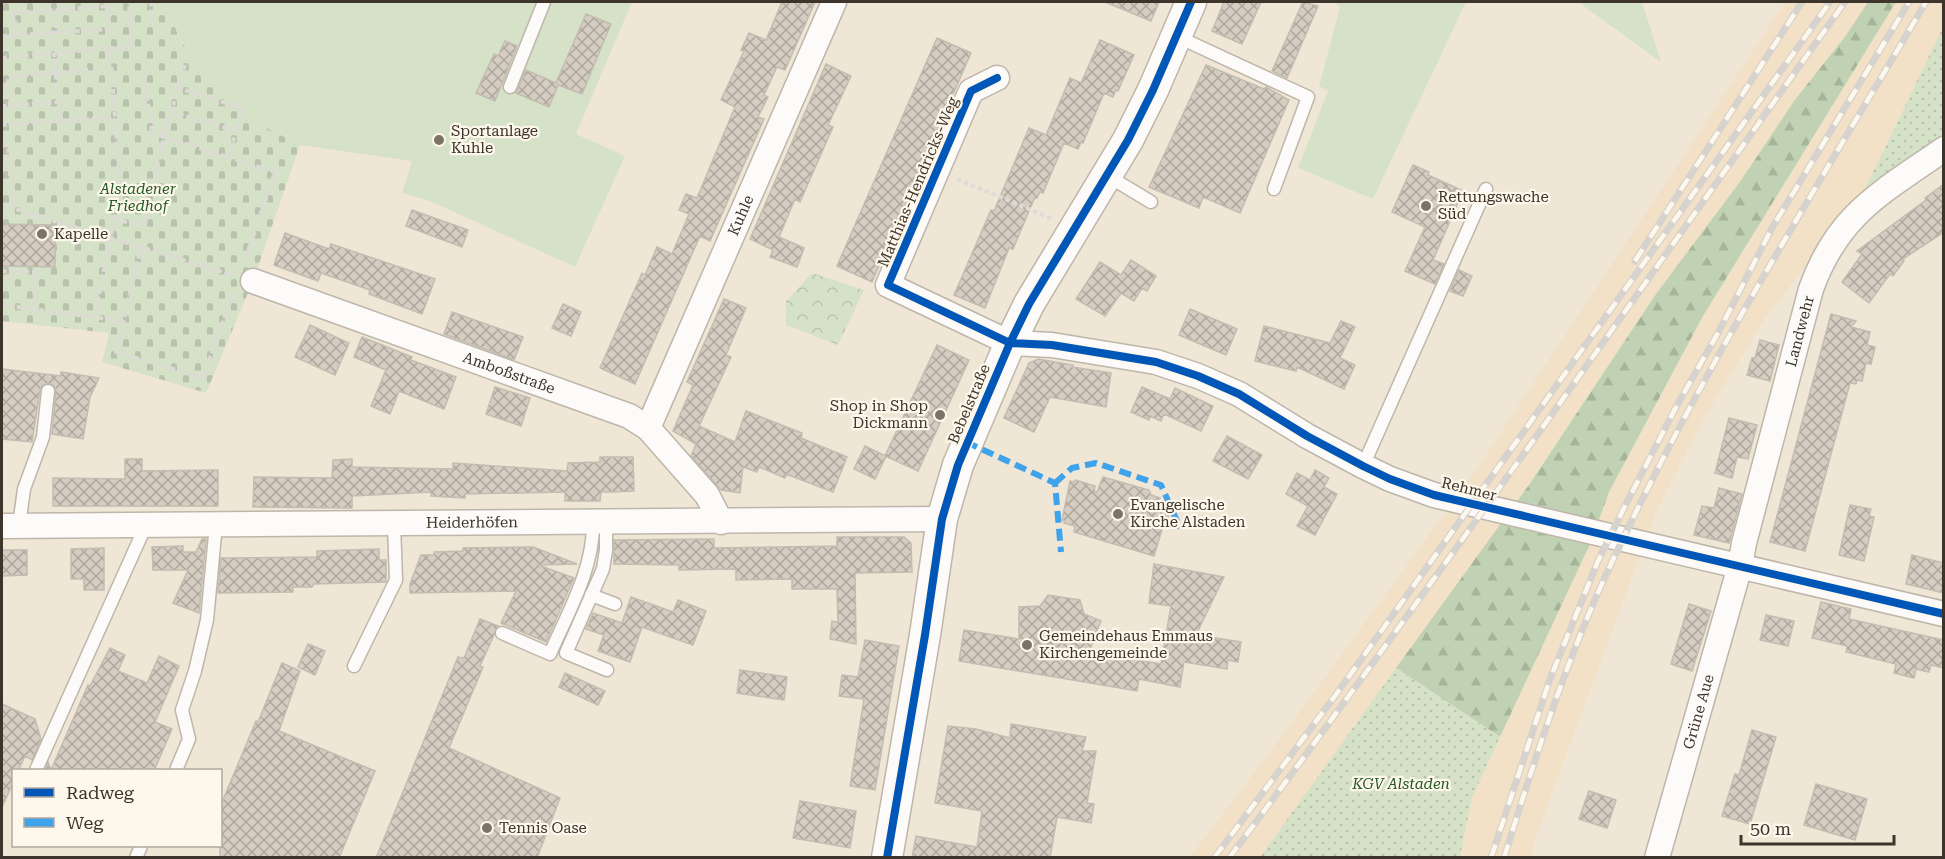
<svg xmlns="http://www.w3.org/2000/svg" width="1945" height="859" viewBox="0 0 1945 859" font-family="'Roboto Serif',serif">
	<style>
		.built { fill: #f2e1c7 }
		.grass { fill: #d6e2c8 }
		.forest { fill: url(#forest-firs) }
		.cemetery { fill: url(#cemetery-stones) }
		.park { fill: url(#park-crowns) }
		.garden { fill: url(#garden-dots) }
		.building { fill: url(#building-cross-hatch); stroke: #c3bcb0; stroke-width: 1.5 }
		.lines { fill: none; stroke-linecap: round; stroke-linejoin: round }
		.service-casing { stroke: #beb6aa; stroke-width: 15 }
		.minor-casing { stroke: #beb6aa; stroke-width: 27 }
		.tertiary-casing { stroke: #beb6aa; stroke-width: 33 }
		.path { stroke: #dedbd6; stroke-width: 4; stroke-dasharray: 4.5 3; stroke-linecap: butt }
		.service { stroke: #fdfbf9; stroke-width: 12 }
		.minor { stroke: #fdfbf9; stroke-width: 24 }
		.tertiary { stroke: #fdfbf9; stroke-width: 30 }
		.rail-casing { stroke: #d6d3ce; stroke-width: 7 }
		.rail { stroke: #fef7ec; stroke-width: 4.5; stroke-dasharray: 14; stroke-linecap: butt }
		.quiet { stroke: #3fa3eb; stroke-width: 6; stroke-dasharray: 12 6; stroke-linecap: butt }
		.cycleway-casing { stroke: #fef7ec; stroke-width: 11 }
		.cycleway { stroke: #0057b8; stroke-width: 8 }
		.poi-dot { fill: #7c7367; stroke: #fef7ec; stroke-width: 2 }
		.labels { text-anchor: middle; stroke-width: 4.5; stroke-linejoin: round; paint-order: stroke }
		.poi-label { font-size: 15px; fill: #3d352b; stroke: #fef7ec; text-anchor: start }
		.street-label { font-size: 15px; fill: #3d352b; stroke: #fef7ec }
		.park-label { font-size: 15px; font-style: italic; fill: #235a23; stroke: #fef7ec }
	</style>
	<defs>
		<pattern id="forest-firs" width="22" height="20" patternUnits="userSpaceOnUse" patternTransform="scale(1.5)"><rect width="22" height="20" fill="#c0d2b3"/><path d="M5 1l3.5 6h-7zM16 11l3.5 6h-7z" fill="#a6b59a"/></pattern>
		<pattern id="cemetery-stones" width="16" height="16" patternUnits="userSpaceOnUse" patternTransform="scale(1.5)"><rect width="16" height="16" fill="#d6e2c8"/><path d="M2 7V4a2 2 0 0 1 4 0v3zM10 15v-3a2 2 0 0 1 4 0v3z" fill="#b9c2ac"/></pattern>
		<pattern id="park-crowns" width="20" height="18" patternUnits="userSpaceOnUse" patternTransform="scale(1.5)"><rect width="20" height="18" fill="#d6e2c8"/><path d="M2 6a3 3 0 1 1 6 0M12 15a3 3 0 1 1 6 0" fill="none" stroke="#b9c2ac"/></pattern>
		<pattern id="garden-dots" width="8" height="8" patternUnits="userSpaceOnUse" patternTransform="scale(1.5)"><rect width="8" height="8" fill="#d6e2c8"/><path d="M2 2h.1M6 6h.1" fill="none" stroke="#b9c2ac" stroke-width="1.8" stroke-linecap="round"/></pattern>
		<pattern id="building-cross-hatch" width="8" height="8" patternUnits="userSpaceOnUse" patternTransform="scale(1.5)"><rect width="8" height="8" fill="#d5cdc1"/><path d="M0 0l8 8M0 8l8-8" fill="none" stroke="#aea79d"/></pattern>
	</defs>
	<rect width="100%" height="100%" fill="#f0e6d6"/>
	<path class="built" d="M1785,2H1868L1844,38L1794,101L1742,179L1656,294L1531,482L1260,857L1189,858L1279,740L1472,476Z
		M1896,2H1943V27L1864,191L1766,317L1704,418L1655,515L1534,842L1532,857L1460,858L1472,798L1590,544L1609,492L1703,317Z"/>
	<path class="grass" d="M165,2H632L576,134L625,156L575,267L430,201L402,193L412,161L300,145L255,122L217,86L180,40Z
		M1335,2H1466L1373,199L1298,168L1328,91L1319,86L1340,7Z
		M1578,2H1642L1661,62Z"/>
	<path class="forest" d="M1868,2H1896L1703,316L1609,492L1590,544L1500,737L1396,668L1531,482L1656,294L1742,179L1794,101L1844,38Z"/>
	<path class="cemetery" d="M2,2H165L180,40L217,86L255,122L300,145L253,281L206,393L102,362L109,333L2,321Z"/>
	<path class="park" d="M812,273L864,290L838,345L786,325V301Z"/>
	<path class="garden" d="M1943,27V137L1864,191Z
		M1396,668L1500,737L1472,798L1460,857H1260Z"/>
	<path class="building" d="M782,2H815L785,70L777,67L764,95L768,97L758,117L764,119L710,241L700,236L635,384L600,368L642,273L645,275L657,247L672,254L689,214L679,210L686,194L697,198L735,107L721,100L744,51L741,50L749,33L766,40Z
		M1105,2H1159L1151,21Z
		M1224,2H1261L1242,44L1212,31Z
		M1303,2L1318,6L1287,78L1272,71Z
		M586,14L611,24L582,94L558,85L549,107L516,93L526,70L556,83Z
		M937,38L971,53L872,282L837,266Z
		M1100,40L1134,55L1118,91L1116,90L1113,97L1104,93L1083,143L1081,142L1078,149L1064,143L1043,193L1040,192L1037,198L1035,197L1013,249L1009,248L985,308L954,295L991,210L994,211L1029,128L1046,135L1070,78L1081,83Z
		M505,41L517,46L495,101L476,93L494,54L498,56Z
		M826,64L851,76L828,125L833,127L800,202L795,199L779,237L804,248L797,267L770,257L773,250L750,239Z
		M1206,65L1264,89L1266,87L1289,100L1240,213L1203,197L1199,208L1149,187Z
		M1413,165L1429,172L1428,175L1463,191L1433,260L1444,264L1435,284L1405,271L1425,227L1392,212Z
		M1944,184V232L1903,259L1904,261L1893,276L1890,274L1869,303L1842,282L1862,254L1857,251L1926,200L1925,198Z
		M412,210L468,230L462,247L406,226Z
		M2,224L55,225V267L2,266Z
		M285,233L329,249L331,244L435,279L422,314L369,294L370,290L321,273L318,281L274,265Z
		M1131,260L1156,276L1147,291L1142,288L1134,301L1121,293L1105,316L1076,299L1100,262L1121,275Z
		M1459,270L1472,276L1463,296L1450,291Z
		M724,299L746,308L726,355L731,357L699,426L735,442L746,411L802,433L801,438L847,457L833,492L786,474L785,478L759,467L757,472L743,467L740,493L721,490L691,456L696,444L673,431L693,385L687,382Z
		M563,304L581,312L571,336L552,328Z
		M1190,309L1237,329L1226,355L1179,335Z
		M452,312L523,337L514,360L444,334Z
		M1831,314L1856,321L1851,327L1870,332L1867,345L1875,347L1871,364L1866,363L1862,381L1857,380L1856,384L1850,383L1805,551L1770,542Z
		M1341,321L1355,327L1340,358L1355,365L1344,389L1297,367L1296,371L1255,361L1264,326L1330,343Z
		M310,325L349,343L335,375L295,357Z
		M362,337L412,357L411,360L456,377L444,409L399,391L390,414L371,406L386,370L354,357Z
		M1760,340L1779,345L1770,381L1747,375L1752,358H1755Z
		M937,345L969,360L918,471L885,456Z
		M1038,359L1073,365L1072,367L1111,373L1106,407L1050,397L1034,432L1004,418L1029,363Z
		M2,369L61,376V372L99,378L90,397L83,439L52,434L56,391L53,385L48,383L42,386L40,390L32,442L2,439Z
		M495,387L530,398L521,426L486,414Z
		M1142,387L1170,399L1175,388L1213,406L1201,431L1164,414L1161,421L1150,416L1149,420L1131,412Z
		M1729,418L1757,425L1748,459L1737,457L1732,478L1715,473Z
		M1227,436L1262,455L1248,479L1213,461Z
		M865,446L886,456L875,479L854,469Z
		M600,457H633L634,491L612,492V490L611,492H601L600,501H565V492L465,494V498L431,496V492L352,496V508L253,507L254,477L332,478L333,460L352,459V467L453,469V463L567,471L568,463L600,462Z
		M125,459H142V471L218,470V506H53V478L125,479Z
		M1315,470L1329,478L1324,487L1337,494L1315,535L1297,526L1308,506L1286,494L1297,473L1310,480Z
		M1103,477L1149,490L1151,495L1160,498L1159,501L1166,507L1169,515L1163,526L1154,556L1074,532L1075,526L1064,523L1065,521L1062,520L1070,481L1074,482L1075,480L1095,486L1094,491L1097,492Z
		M1719,488L1742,494L1729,543L1694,535L1702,506L1714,508Z
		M1850,505L1871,509L1869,516L1874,517L1864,561L1839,555Z
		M837,537H904L911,543L912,572L855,573L856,644L830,639L832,621L838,622L837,589H792V579L736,580V569L679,570V565L614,564V540L714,539V548L837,546Z
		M202,539H206L199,613L173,603L188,570H153L152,547L183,546V552H196Z
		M533,547L577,564L538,565L574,578L546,642L501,623L516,591L410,593V584L421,555H434V552L463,551V548Z
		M104,548V590H84V579H71V549Z
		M379,549V560H386V582L314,584L312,587H293V592L218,593L221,558L317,557V551Z
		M2,550H27V575L2,576Z
		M1912,555L1944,563V593L1906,584Z
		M1154,564L1224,577L1196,635L1241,642L1238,662L1228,660L1227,669L1184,662L1180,687L1139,679L1137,691L959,661L964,630L1019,639V607L1040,606L1048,595L1080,600L1084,614L1101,621L1089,652L1161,664L1171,606L1149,603Z
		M631,597L673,612L678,600L706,611L693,645L642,627L630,662L598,651L604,635L586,629L593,613L622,623Z
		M1821,602L1851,609L1849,619L1944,640V668L1931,665L1929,672L1916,669L1914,678L1894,673L1896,664L1846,652L1847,646L1812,638Z
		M1689,604L1711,611L1692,671L1671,664Z
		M1766,615L1794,621L1788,646L1760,640Z
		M480,619L498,626L480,666L483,667L449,748L560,798L537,858H376L458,657L464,658Z
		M865,640L899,646L875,790L850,786L864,699L839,696L842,675L858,677Z
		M308,644L325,651L315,675L298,667Z
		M110,648L125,655L118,671L147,683L159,656L179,666L155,722L172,729L154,771H51L46,768L48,762L51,770L88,685L90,686Z
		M282,663L300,671L279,731L375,771L339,858H220V807L256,721L258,722Z
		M740,670L787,677L784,700L737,693Z
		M565,673L605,691L598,705L559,687Z
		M2,704L35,719L41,739L32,760L25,756L18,771H14V781L2,807Z
		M1011,724L1086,737L1082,751H1096L1087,803L1094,804L1091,823L1057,817L1050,858H912L916,836L977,847L982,811L935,803L948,726L976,729L1010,738Z
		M1752,730L1776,737L1750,824L1722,816L1735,774L1739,775Z
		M1816,784L1867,799L1855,840L1804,825Z
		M1589,791L1616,800L1607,828L1579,819Z
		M800,801L856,811L850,848L793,838Z"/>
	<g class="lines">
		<g class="service-casing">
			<path id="service" d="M1176,36L1308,97L1274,189
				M510,87L544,2
				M1108,176L1151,202
				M1363,466L1486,189
				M606,522V550L603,569L566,653L607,670
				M19,526L24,489L43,437L48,391
				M591,595L615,604
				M502,633L550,654C568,612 594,569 593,522
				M354,666L396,580L394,524
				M36,770L146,525
				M176,770L189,739L182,710L195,671L207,620L216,524
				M136,858L141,846"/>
		</g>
		<g class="minor-casing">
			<g id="minor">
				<path d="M997,78L971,91L888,285L1010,343L1052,345L1156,362L1198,376L1239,394L1307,436L1363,466L1390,479L1434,495L1944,614"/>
				<path id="s1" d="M253,281L629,416L648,428L707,495L721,522"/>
				<path id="s2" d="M648,428L834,2"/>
				<path id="s3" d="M2,526L942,519"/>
				<path id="s4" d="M1657,858L1740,566L1744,543L1811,289C1838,214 1881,193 1944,149"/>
			</g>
		</g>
		<g class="tertiary-casing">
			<path id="tertiary" d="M887,858L925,635L942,519L958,465L1010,343L1029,304L1128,140L1153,90L1191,2"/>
		</g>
		<path class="path" d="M59,2L60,14L52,32L60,121
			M151,2L152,22
			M107,6L109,29L16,35L14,13Z
			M2,36L16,35
			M2,58L110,48
			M144,74L152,133L164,137L186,61
			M178,88L242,108L229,157
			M2,106L58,102
			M10,106L8,77L90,70
			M172,112L236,131
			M2,125L115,117
			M8,141L12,208
			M957,179L1053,219
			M2,205L233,275
			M115,220L145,225L164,137L275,172L245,260
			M141,247L116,352L203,378L234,290
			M2,271L36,272L33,309
			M9,286V271
			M2,305L123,321
			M95,316L120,189L110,48H132L129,2"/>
		<use href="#service" class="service"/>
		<use href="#minor" class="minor"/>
		<use href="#tertiary" class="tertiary"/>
		<g class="rail-casing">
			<path id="rail" d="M1635,261L1802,2
				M1214,858L1335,696L1830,2
				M1229,858C1440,576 1641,288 1845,2
				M1491,858L1550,679L1598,561L1624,508L1675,409L1719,331L1772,228L1909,2
				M1504,858C1535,758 1567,658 1611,564C1702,369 1817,187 1926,2"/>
		</g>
		<use href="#rail" class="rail"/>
		<path class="quiet" d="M966,442L1055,483L1061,552
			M1055,483L1072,468L1096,463L1161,485L1180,528"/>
		<g class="cycleway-casing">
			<path id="cycleway" d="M997,78L971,91L888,285L1010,343L1052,345L1156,362L1198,376L1239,394L1307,436L1363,466L1390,479L1434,495L1944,614
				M887,858L925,635L942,519L958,465L1010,343L1029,304L1128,140L1153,90L1191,2"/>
		</g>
		<use href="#cycleway" class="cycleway"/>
	</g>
	<g class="poi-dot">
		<circle cx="439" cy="140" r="6"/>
		<circle cx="1426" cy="206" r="6"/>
		<circle cx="42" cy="234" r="6"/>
		<circle cx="940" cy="415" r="6"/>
		<circle cx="1118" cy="514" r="6"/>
		<circle cx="1027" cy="645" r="6"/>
		<circle cx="487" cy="828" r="6"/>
	</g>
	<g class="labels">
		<g class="poi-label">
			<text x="451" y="136">Sportanlage<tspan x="451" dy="17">Kuhle</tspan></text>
			<text x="1438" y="202">Rettungswache<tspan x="1438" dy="17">Süd</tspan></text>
			<text x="54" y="239">Kapelle</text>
			<text x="928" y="411" text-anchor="end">Shop in Shop<tspan x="928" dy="17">Dickmann</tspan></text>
			<text x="1130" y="510">Evangelische<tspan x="1130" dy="17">Kirche Alstaden</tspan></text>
			<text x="1039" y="641">Gemeindehaus Emmaus<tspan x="1039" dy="17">Kirchengemeinde</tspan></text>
			<text x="499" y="833">Tennis Oase</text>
		</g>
		<g class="street-label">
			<text transform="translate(918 182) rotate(-67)" y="5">Matthias-Hendricks-Weg</text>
			<text dy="5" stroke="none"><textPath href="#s2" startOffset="232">Kuhle</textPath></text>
			<text dy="5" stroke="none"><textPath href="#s4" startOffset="546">Landwehr</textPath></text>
			<text dy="5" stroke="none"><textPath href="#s1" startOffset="272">Amboßstraße</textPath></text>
			<text transform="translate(969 404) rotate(-67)" y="5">Bebelstraße</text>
			<text transform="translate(1469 489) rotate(14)" y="5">Rehmer</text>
			<text dy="5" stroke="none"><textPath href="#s3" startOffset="470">Heiderhöfen</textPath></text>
			<text dy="5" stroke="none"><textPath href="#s4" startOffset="152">Grüne Aue</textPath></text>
		</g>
		<g class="park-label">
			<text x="138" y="194">Alstadener<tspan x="138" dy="17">Friedhof</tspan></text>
			<text x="1401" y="789">KGV Alstaden</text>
		</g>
	</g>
	<rect width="1945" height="859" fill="none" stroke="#3d352b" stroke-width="6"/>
	<rect x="12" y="769" width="210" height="78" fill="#fef7ec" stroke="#b1a99f" stroke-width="1.5"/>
	<rect x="24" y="788" width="30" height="9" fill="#0057b8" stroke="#b1a99f" stroke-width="1.5"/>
	<text x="66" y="799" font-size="18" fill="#3d352b">Radweg</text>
	<rect x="24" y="818" width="30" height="9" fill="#3fa3eb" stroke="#b1a99f" stroke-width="1.5"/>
	<text x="66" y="829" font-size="18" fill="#3d352b">Weg</text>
	<path d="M1741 835v9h153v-9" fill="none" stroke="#3d352b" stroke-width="3"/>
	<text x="1750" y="835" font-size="18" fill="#3d352b" stroke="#fef7ec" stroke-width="4.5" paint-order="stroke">50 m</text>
</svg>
